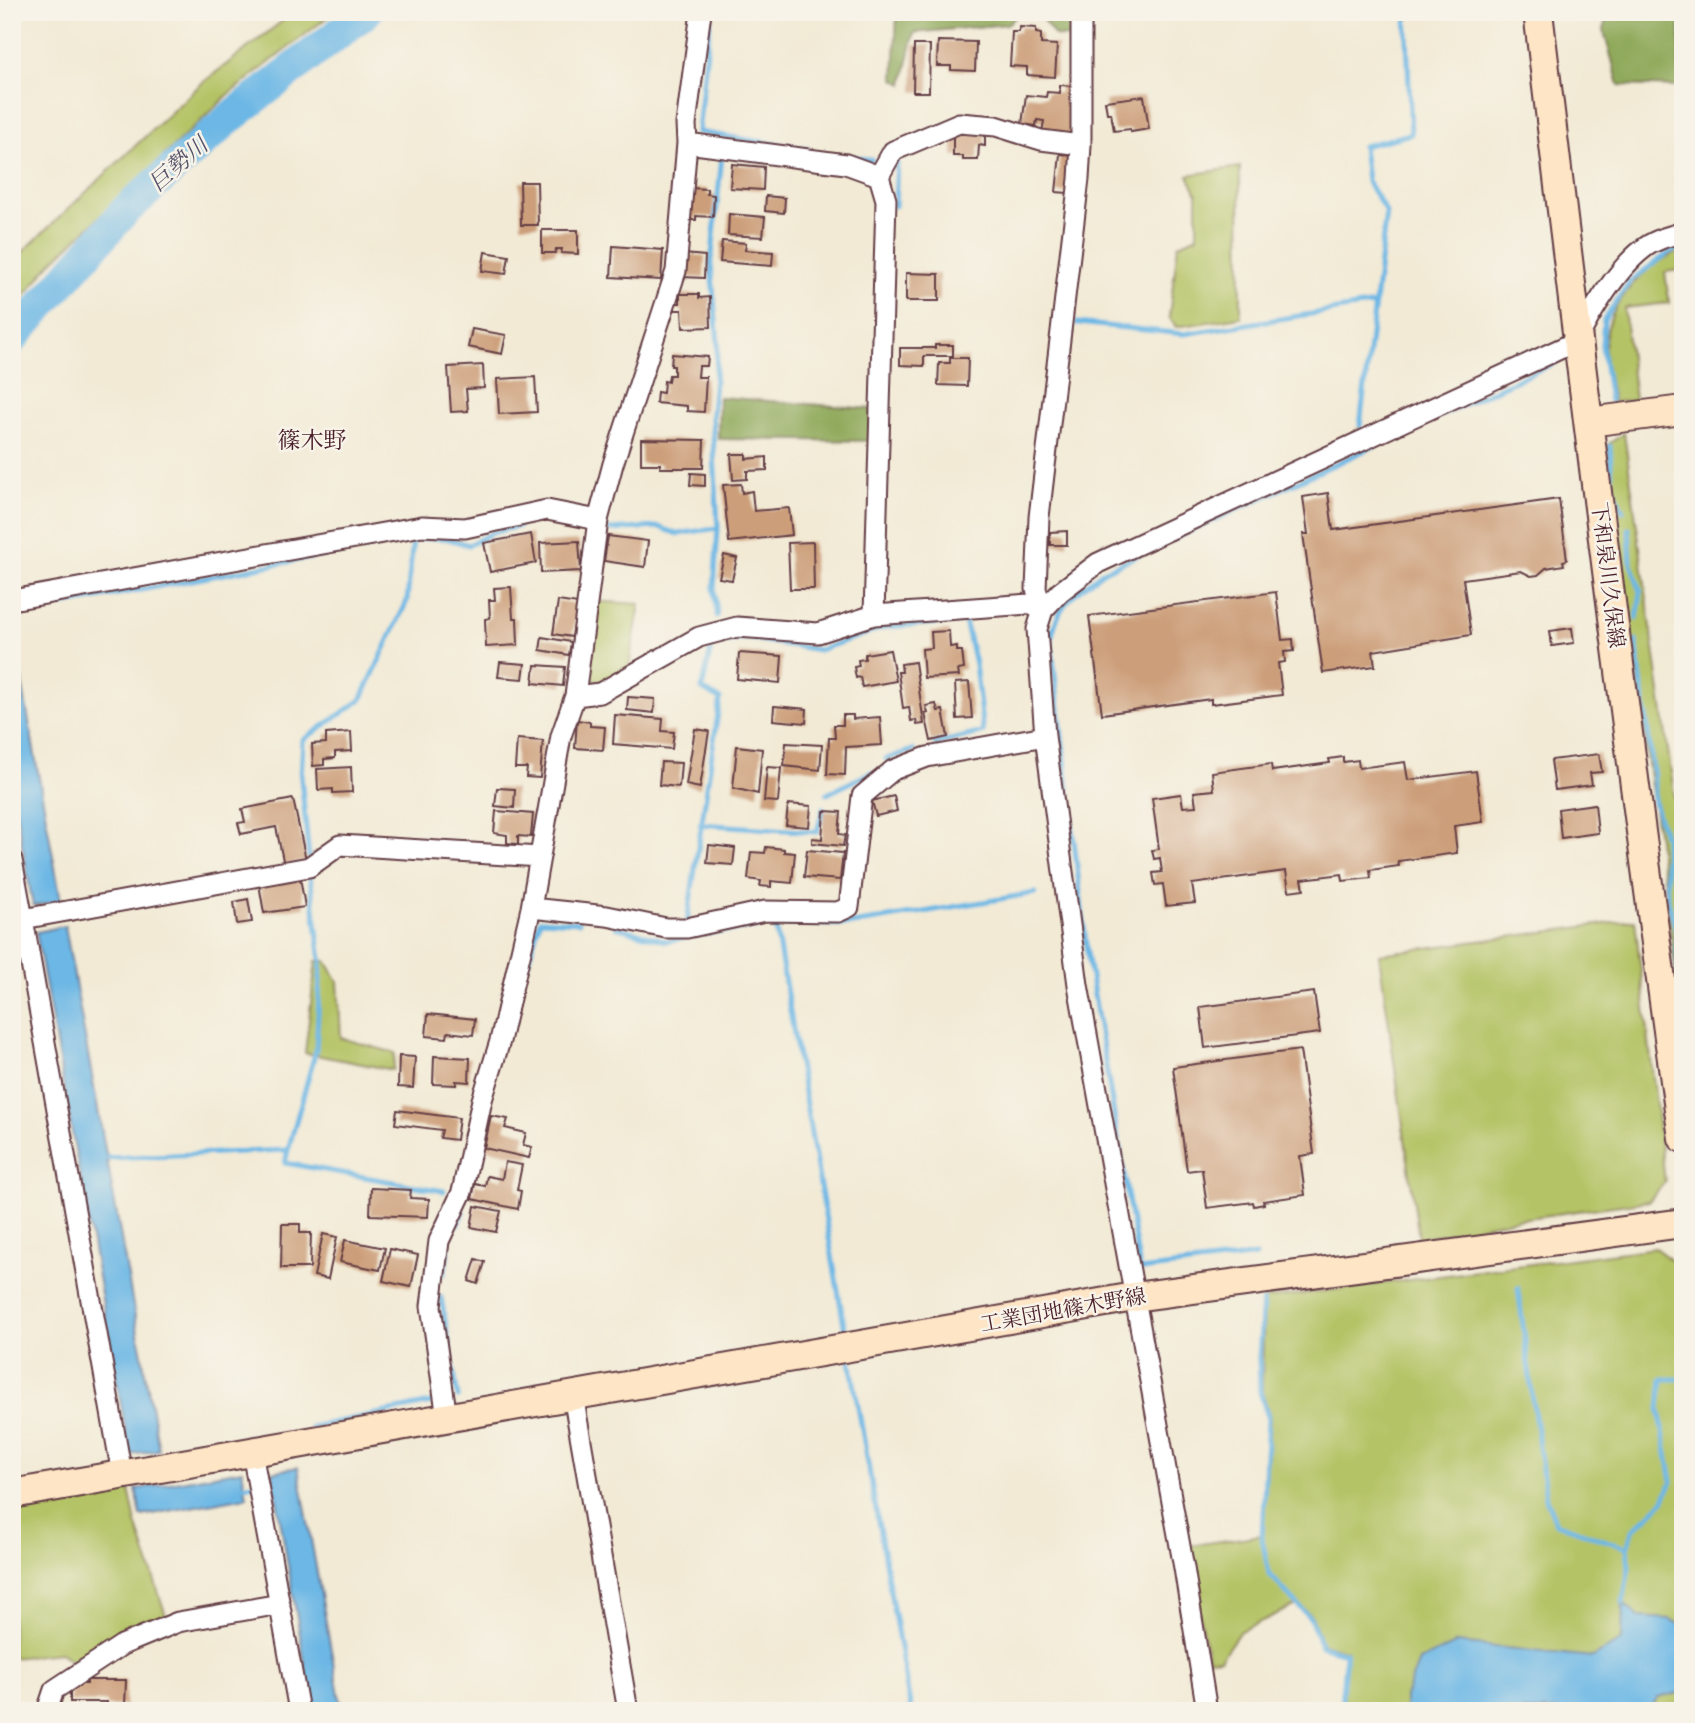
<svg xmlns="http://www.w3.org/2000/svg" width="1695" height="1723" viewBox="0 0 1695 1723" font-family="'Libre Bodoni','Noto Serif JP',serif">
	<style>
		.green { fill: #b4c365; stroke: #7f7148; stroke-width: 2 }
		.forest { fill: #8fa95a; stroke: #6c6442; stroke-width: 2 }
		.water { fill: #6cb7e5; stroke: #5b6b88; stroke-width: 2 }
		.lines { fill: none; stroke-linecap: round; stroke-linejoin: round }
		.stream { stroke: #6cb7e5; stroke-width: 5 }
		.river { stroke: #6cb7e5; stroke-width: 32 }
		.building { fill: #cc9e79 }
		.street-casing { stroke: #633d44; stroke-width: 23 }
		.secondary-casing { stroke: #633d44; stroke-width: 32 }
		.street { stroke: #fff; stroke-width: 19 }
		.secondary { stroke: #fde5c5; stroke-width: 28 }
		.labels { text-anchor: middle; stroke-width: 5; stroke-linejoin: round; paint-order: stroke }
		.street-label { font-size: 21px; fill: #4a1f2b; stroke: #f7f3e8 }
		.water-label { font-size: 23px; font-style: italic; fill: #56546c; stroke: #f7f3e8 }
		.neighbourhood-label { font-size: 23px; fill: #4a1f2b; stroke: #f7f3e8 }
	</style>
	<rect width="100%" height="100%" fill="#f7f3e8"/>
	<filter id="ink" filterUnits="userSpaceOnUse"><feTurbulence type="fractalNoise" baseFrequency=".0143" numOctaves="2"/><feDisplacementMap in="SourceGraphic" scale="14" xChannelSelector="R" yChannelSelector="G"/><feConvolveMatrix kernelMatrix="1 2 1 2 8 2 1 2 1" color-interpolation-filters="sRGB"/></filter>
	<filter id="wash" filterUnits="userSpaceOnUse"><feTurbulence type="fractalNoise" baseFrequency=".00686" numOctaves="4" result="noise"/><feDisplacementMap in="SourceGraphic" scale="28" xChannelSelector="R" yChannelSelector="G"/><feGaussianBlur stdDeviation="1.57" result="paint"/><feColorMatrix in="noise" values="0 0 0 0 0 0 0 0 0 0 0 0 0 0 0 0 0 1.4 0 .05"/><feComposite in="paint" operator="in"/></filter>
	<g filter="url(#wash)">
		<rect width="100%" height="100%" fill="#f2ead5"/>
		<path class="green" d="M294,12H334L229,94L51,263L12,312V288L18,281L12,276V267L16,258L201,84Z
			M1240,167L1241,317L1176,327L1169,317L1178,245L1197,236V194L1188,175Z
			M1683,250V256L1679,257L1680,270L1665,272L1669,303L1624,308L1635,400L1613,402C1610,383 1603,360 1605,342C1609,302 1645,263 1683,250Z
			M1624,433L1683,858V1027L1606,446Z
			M590,601L640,604L629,667L600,683L581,674Z
			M1635,920L1665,1182L1649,1201L1506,1221L1419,1239L1379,954Z
			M316,961H326L338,981L341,1038L395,1053L393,1070L305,1053Z
			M1655,1248L1675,1263L1683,1322V1711H1344L1343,1692L1347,1651L1322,1644L1312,1617L1299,1604L1240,1631L1221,1658L1208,1659L1186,1546L1263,1535L1270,1417L1262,1392L1264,1299Z
			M129,1489L136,1523L167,1619L76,1664L61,1653L12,1658V1509Z"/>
		<path class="forest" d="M897,12H1022L1007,24L914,33L903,84L894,79Z
			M1037,12H1076L1077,38L1055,36Z
			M1606,12H1677L1680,25L1679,87L1619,85L1604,32Z
			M719,397L871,409L869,441L718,439Z"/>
		<path class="water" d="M12,627L61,901L33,906L12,788Z
			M65,926L159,1450L130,1455L36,932Z
			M298,1467L342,1711H313L272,1472Z
			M242,1470L247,1497L141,1516L136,1489Z
			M1623,1603L1639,1617L1670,1619L1683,1626V1692L1658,1698L1649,1711H1405V1696L1419,1661L1457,1643L1593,1657L1622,1640Z"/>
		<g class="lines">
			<path class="stream" d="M711,12L698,132L807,149
				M848,156L872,160
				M895,206L897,163
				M1077,323L1184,334L1375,304
				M1610,401L1602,345L1604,320L1630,281L1670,252L1683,247
				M1360,426L1386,212L1367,181L1363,146L1411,134L1406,12
				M1610,446L1612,485L1623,511
				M565,523L587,529
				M1629,529L1631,564L1641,592L1637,618
				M609,530L659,527L677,534L718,528
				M12,614L388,543
				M717,616L714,589L718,528L712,415L718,343L711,264L722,156
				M1636,641L1654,778V802L1665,838L1667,896L1676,930L1679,976L1683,984
				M886,759L913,750
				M827,794L872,772
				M700,824L817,832L823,808
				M309,857L301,778L303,740L361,700L407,601L413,539L445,538L469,545L492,533L519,526
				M687,923L720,699L702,689L712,644L746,638L819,650L886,627L965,621L975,664L983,732L935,744
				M616,927L667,941L688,937
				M697,935L756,927
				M527,964L540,920L579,922
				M288,1150L285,1163L444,1191
				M107,1158L288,1150L316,1050L321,961L310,876
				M458,1225L463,1212
				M1256,1256L1140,1270L1087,953L1051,641C1057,602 1075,593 1104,571L1556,362
				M444,1274L449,1246
				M1518,1288L1546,1499L1556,1523L1627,1548L1629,1567L1623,1603
				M441,1297L458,1397
				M1263,1301L1259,1357L1260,1392L1268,1417L1262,1538L1269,1574L1311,1619L1321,1646L1346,1653L1342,1694V1711
				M845,1331L775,924H853L1035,893
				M850,1360L911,1711
				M311,1427L431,1403
				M240,1486L279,1481
				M1627,1548L1632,1531L1663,1501L1672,1482L1659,1409L1662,1379H1679"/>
			<path class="river" d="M12,339L125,211L231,117L366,12"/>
		</g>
		<g id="blocks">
			<path class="building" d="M1020,27L1036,28V33L1041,34V44L1057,45L1055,77L1027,75V67L1010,66L1012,32H1019Z
				M938,41L976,42L975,71L951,70V66H937Z
				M914,45H930L929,92H913Z
				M1060,85L1071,86L1070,100L1077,101L1073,135L1042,132L1044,121L1037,120L1036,126L1022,124L1026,95L1046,97L1047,92L1060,93Z
				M1144,96L1149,129L1131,132L1130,129L1114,131L1111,113H1107L1105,101Z
				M953,134H985V146L979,145L978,160H963V156H953Z
				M1060,154L1073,155L1068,193L1056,192Z
				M732,164L764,167L763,190L730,188Z
				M520,182H537L538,225H521Z
				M690,188L707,189V194L714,195L713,217L696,216V220H688Z
				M766,196L785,198L784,213L765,211Z
				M729,214L765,217L763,237L728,235Z
				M542,230H578V254L561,253L562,249H556L555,253H542Z
				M722,241L746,243L745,250L773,252L772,266L720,262Z
				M613,246L663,250L661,280L611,277Z
				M485,252L509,256L506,274L482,271Z
				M684,254L705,256L704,278L682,277Z
				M906,273L939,274V301H906Z
				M680,294H699V298L710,297L711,327L683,328L682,310H675V303H680Z
				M472,329L506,335L502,354L468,347Z
				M935,345H953V356H924V366L900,365V348H935Z
				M672,354L708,357L707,366H699L698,377H706L704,412L687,411V406L656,403L657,392L663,393L664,381L668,382L669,375H674V366H671Z
				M950,358H968L967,386L938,385L939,363H950Z
				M483,365L484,388L466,389L468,411L451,412L448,367Z
				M535,377L537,412L499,414L497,379Z
				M641,439L704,440L703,468H660V464H641Z
				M731,454H746V459L767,457V470L747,471V479L733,480Z
				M691,473L705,474V486L690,485Z
				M741,484L742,493L752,491L754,511L789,508L792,535L729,542L723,485Z
				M1328,493L1333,530L1559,499L1567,560L1563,561L1564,565L1546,568L1538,575L1531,576L1521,571L1463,579L1471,635L1373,651L1375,666L1323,673L1303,534H1308L1303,497Z
				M1067,531V545H1050V532Z
				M531,534L536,563L490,572L484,543Z
				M608,536L648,541L645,567L604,561Z
				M579,541L581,571L541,573L540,543Z
				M813,542L814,589H790L788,543Z
				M724,555L737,558L732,580L719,578Z
				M511,587L513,618H517L518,645L486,647L485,619L490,618L489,600H495L494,588Z
				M1276,592L1282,640L1293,639L1294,651L1284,652L1285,662L1278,663L1282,695L1211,704V699L1102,714L1089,616Z
				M558,601L578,604L572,637L553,634Z
				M1572,628L1574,643L1552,646L1550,631Z
				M949,631L950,647L957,646V651H962L964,669L958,670L959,676L924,678L922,649L932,648L931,632Z
				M542,637L571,642L569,655L540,650Z
				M890,650L896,681L862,687L860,677L856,678L854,667L859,666L858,660L865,659V654Z
				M739,653L782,656L780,683L737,679Z
				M500,662L525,664L523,679L498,677Z
				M915,662L924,724L917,725L916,720L911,721L909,707L903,708L898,672H902L901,664Z
				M535,665L565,667L563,686L533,683Z
				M969,682L972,718L957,719L955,683Z
				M628,697L655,699L654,713L627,710Z
				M936,704L938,711L943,710L948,737L931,741L925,714L928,713L926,706Z
				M774,706L807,709L806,723L773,720Z
				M615,715L663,719L662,731L674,732L672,749L613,744Z
				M843,715H853V719L880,717L882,745L846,747L845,775L827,774L829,738H835L834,725H843Z
				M577,720L590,722V726L605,727L603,750L575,748Z
				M695,729L709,731L700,788L686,785Z
				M351,732L352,751L335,752V758L324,759V765L313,766L312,744L326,743V734Z
				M517,739L543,741L540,778L526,777L527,768H515Z
				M786,743L822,745L820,770L784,766Z
				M737,746L762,749L758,794L733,788Z
				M1599,754L1602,772L1590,773L1592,785L1555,790L1551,760Z
				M1343,757V762L1358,760L1359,768L1405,762L1408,780L1476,771L1483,822L1454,826L1457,853L1398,861L1399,866L1370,870L1371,878L1343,881L1342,874L1302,879L1304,889L1289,891L1286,871L1192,884L1195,903L1166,906L1163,884L1155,885L1153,873L1162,872L1160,858L1154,859L1152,850L1159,849L1152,798L1181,794L1183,807L1196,806L1194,792L1214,790L1212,772L1271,764L1272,771L1330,763L1329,759Z
				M661,762L681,763L679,787L659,785Z
				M351,767L352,792L333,793V789L318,790L317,769Z
				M767,767L781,768L778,802L764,801Z
				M497,788L515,789L514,808L495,806Z
				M894,796L897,811L876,816L872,801Z
				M293,799L306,860L284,865L276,827L241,834L238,823L245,822L242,809Z
				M788,804L811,806L809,827L786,825Z
				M1595,804L1598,833L1561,838L1558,809Z
				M496,811L533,814L531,837L518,836V844L507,843V835L494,833Z
				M824,811L841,812L839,834L845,835L843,846L812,843V838L822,839Z
				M709,845L735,848L733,865L707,863Z
				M766,847L784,849V852L795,853L792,883L771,881V887L760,886L761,881L748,879L751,852L765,853Z
				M807,850L843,853L840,880L804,877Z
				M300,877L305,907L264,913L259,884Z
				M248,899L252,922L237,924L234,902Z
				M1314,992L1320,1033L1205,1048L1200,1007Z
				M428,1014L475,1019L473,1035L448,1032L447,1038L426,1036Z
				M1300,1050L1314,1154L1300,1156L1305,1195L1263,1201L1264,1204L1254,1206L1253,1202L1207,1208L1202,1169L1187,1171L1173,1067Z
				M399,1056L415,1057L413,1088L398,1087Z
				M434,1056L470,1058L469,1082L456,1081V1085L433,1084Z
				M397,1110L459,1118L456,1140L440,1138L442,1130L395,1124Z
				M491,1116L508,1119L505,1128L526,1133L523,1145L532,1147L529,1158L484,1148Z
				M505,1162L522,1165L517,1190L521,1191L518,1209L472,1199L475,1184L485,1186L487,1176L502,1179Z
				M371,1188L411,1190L410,1198L429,1199L428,1217L370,1215Z
				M475,1206L501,1211L496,1232L471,1227Z
				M282,1224H300V1233H311L310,1268H281Z
				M323,1234L337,1237L328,1279L314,1276Z
				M345,1240L385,1248L380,1270L340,1262Z
				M390,1249L418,1255L411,1287L383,1281Z
				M476,1259L485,1262L478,1284L469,1281Z
				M87,1680H126L125,1706H107V1702H70V1684H87Z"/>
		</g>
	</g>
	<g filter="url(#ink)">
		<use href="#blocks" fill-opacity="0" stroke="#633d44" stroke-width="2"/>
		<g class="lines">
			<g class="street-casing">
				<path id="street" d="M687,143L846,164L879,176L886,200L874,615
					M879,176L893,151L959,123L996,126L1041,140L1081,145
					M12,600L422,526L465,528L547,510L598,520
					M1043,610L1036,589L1039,517L1079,179L1081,145V12
					M575,696L598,520L613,464L676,271L687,143L686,124L701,12
					M12,860L23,919
					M531,908L607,916L666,928H687L765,911L838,912L849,907L862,796L893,770L927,757L1045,736
					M573,1395L628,1711
					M447,1418L431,1306L439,1241L462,1192L482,1100L500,1041L531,908L561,736L575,696L600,693L699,637L737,627L818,633L874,615L1029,604L1043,610
					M252,1452L299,1711
					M122,1474L23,919L309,867L340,845L540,857
					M47,1711L54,1690L122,1645L178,1622L280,1604
					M1207,1711L1184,1568L1078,985L1045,736L1037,629L1043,610L1060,592L1098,563L1577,341C1590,313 1618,268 1643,249C1654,240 1669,236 1683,232"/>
			</g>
			<g class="secondary-casing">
				<path id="secondary" d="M1538,12C1583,388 1630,763 1683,1138
					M1589,422L1683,410
					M12,1494L1134,1297L1683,1223"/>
			</g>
			<use href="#street" class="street"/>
			<use href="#secondary" class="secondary"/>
		</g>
	</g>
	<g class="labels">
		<g class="street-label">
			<text transform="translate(1608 575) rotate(83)" y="7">下和泉川久保線</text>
			<text transform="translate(1063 1310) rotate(-10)" y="7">工業団地篠木野線</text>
		</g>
		<g class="water-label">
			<text transform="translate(178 164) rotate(-41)" y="8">巨勢川</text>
		</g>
		<g class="neighbourhood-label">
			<text x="312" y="448">篠木野</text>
		</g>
	</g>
	<rect width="1695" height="1723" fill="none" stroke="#f7f3e8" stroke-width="42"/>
</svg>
